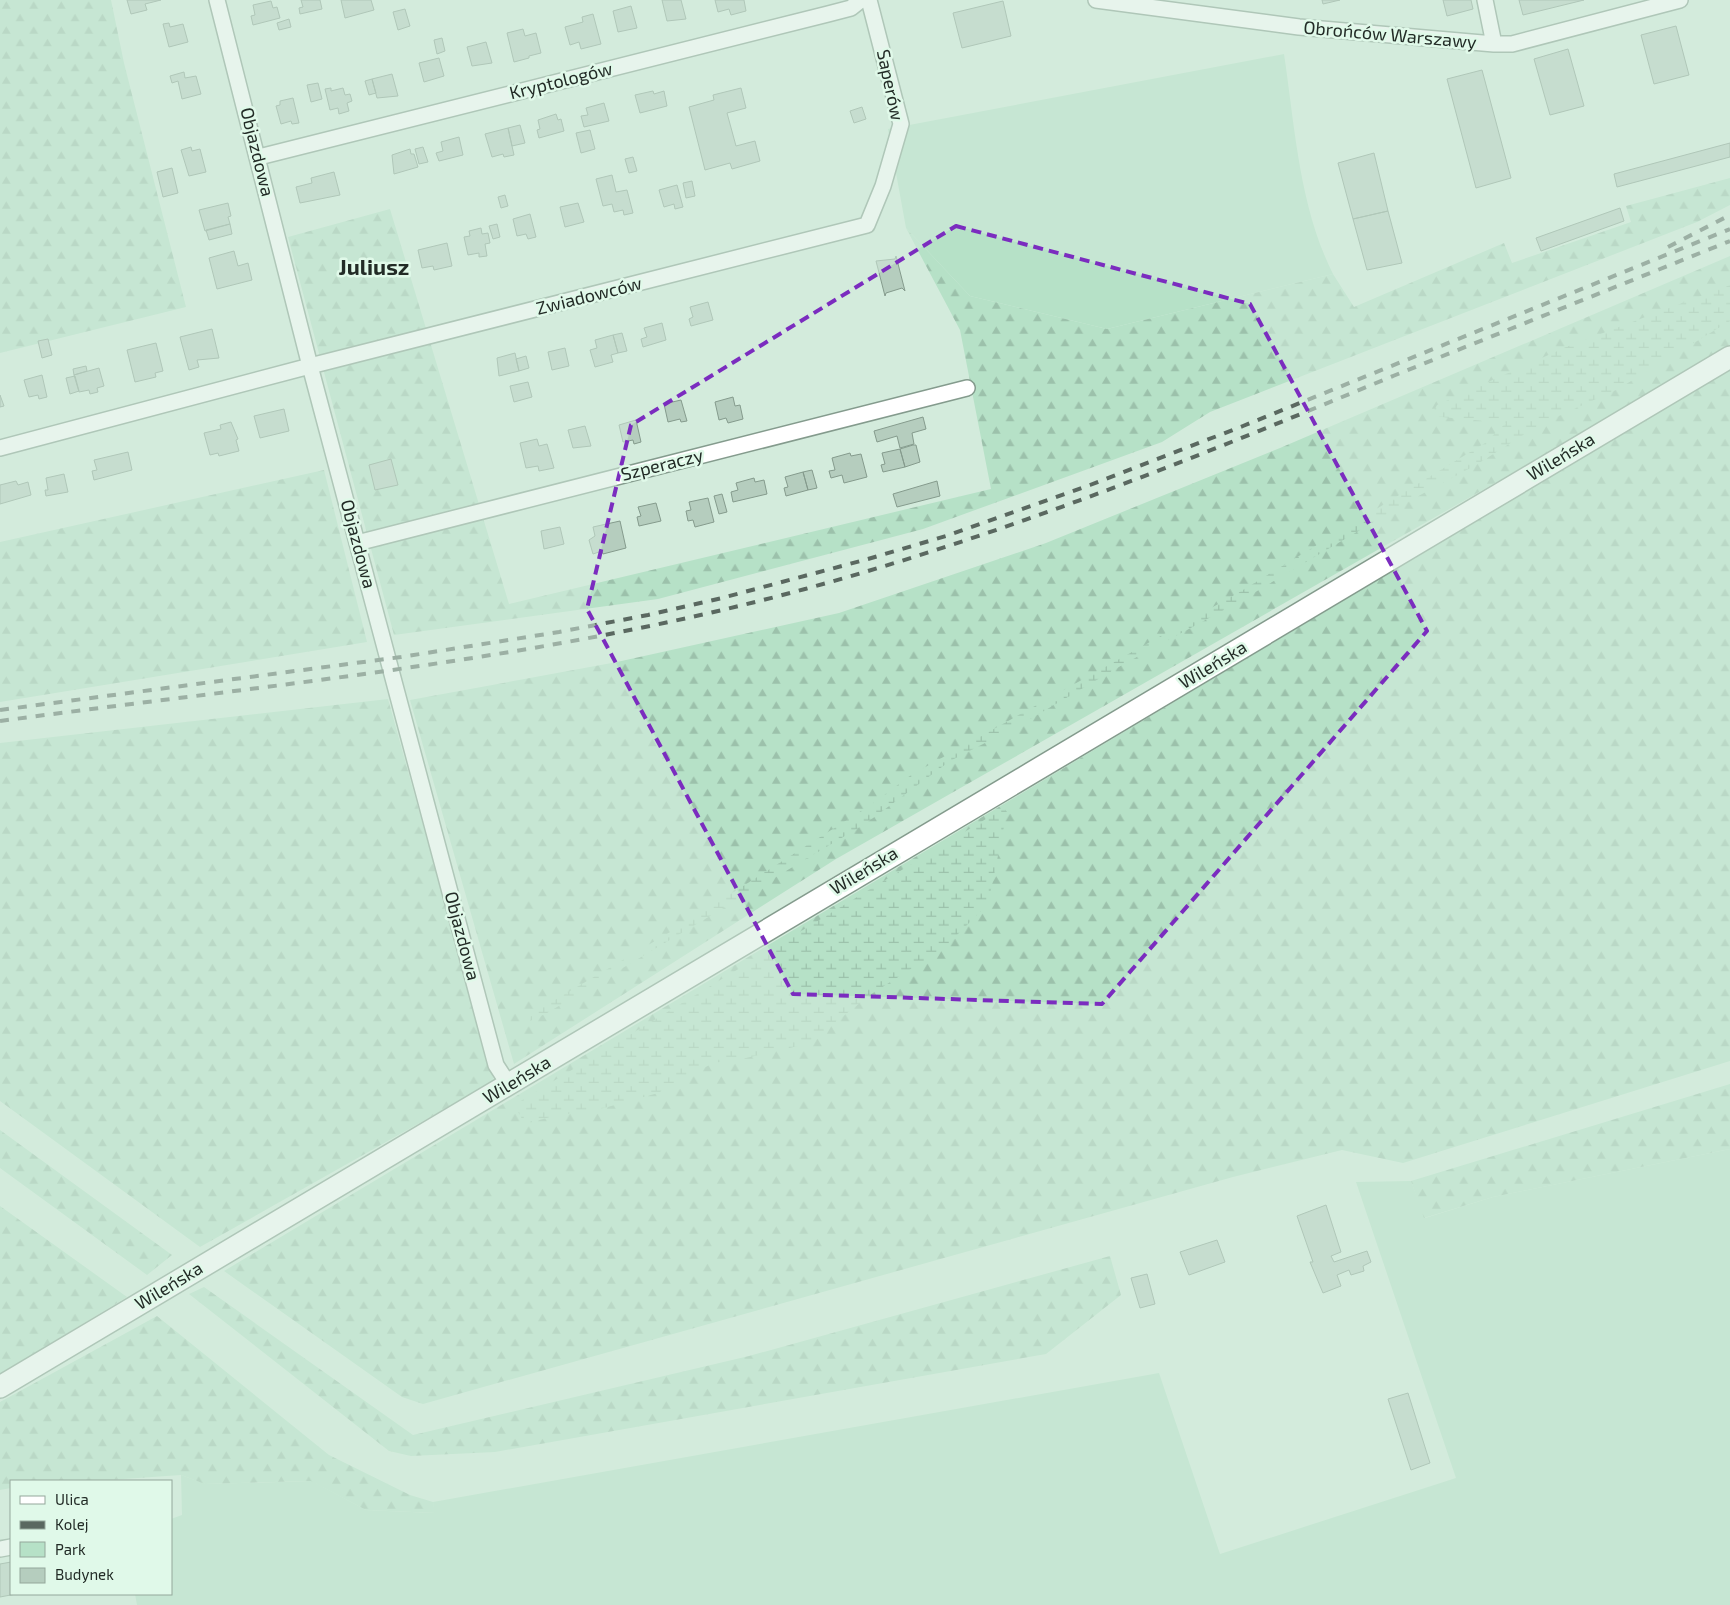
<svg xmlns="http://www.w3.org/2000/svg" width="1730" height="1605" viewBox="0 0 1730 1605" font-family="'Exo 2',sans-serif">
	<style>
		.green { fill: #b6e1c7 }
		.forest { fill: url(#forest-firs) }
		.wetland { fill: url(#wetland-marsh) }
		.building { fill: #b5cdbe; stroke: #859b8d }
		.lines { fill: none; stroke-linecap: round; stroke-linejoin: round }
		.street-casing { stroke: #849b8d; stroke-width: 18 }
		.secondary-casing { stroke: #849b8d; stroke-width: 24 }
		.street { stroke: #fff; stroke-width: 15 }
		.secondary { stroke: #fff; stroke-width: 21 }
		.rail { stroke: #5a6860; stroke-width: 4; stroke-dasharray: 9 9; stroke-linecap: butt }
		.marked { fill: none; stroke: #7b2cbf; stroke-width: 4; stroke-dasharray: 10 6; stroke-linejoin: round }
		.labels { text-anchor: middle; stroke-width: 5; stroke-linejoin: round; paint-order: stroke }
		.street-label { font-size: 18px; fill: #222b26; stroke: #e0f9e9 }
		.district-label { font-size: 22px; font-weight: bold; fill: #222b26; stroke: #e0f9e9 }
	</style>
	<defs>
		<pattern id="forest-firs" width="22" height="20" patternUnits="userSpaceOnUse" patternTransform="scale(1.25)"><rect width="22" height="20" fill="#b6e1c7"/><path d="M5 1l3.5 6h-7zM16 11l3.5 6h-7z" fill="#9cc1ab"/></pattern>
		<pattern id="wetland-marsh" width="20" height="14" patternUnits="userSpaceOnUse" patternTransform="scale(1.25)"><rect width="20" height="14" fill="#b6e1c7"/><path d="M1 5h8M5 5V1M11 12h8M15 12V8" fill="none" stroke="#9cc1ab"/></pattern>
	</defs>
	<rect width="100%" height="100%" fill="#d3ebdc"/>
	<path class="green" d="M1284,54C1295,127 1299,206 1333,274L1107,329L970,296L906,228L888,129Z
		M1730,1149V1605H137L135,1594H171V1519L182,1515L181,1475L206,1484L312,1481L366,1510L434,1513L433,1502L1159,1373L1220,1554L1456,1478L1356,1182L1411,1181L1425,1218L1493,1197Z"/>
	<path class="forest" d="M0,0H111L124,63L186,307L0,353Z
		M1730,178V205L1697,222L1210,412L1162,442L923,529L658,599L394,635L288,237L390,209L509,604L991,489L960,330L906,228L970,296L1107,329L1333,274L1354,307L1504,243L1512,263L1631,222L1626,206Z
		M1730,256V345L1551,451L836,859L514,1064L410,700L617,662L839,613L1046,543L1280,448Z
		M1730,369V1061L1403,1163L1342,1150L1233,1177L423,1404L402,1397L224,1271Z
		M324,470L367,642L0,702V542Z
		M388,699L494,1081L200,1247L0,1101V743Z
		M1730,1084V1149L1493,1197L1424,1218L1411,1181Z
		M0,1130L172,1255L147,1275L0,1168Z
		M0,1206L127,1297L0,1374Z
		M1110,1256L1121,1295L1046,1354L495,1452L411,1456L389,1451L189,1294L204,1287L413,1435L749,1356Z
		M157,1316L329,1455L410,1495L433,1502L435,1513L366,1510L311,1481L205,1484L181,1475L95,1481H11V1488L0,1490V1402Z"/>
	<path class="wetland" d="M1730,285V321L1618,389L1539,425L1476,465L1411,500L1235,604L1124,664L1020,725L950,761L865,824L547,1013L530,1021L531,1014L677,928L872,804L911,775L1238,593L1485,443L1506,423L1431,416L1437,405L1566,347Z
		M1004,808L1007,812L988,904L944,948L873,993L807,1044L746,1058L713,1063L658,1093L604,1108L554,1116L525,1124L514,1105Z"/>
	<path class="building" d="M127,0H161L145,4L147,10L131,14Z
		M301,0H320L322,9L300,14L299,8L303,7Z
		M341,0H371L374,10L345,18Z
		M662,0H681L686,19L667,21Z
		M715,0H744L746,11L731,15L729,9L718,12Z
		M1322,0H1340L1323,4Z
		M1443,0H1471L1473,9L1447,16Z
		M1519,0H1584L1523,15Z
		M271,1L273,8L277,7L280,18L253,25L251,16L255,15L253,5Z
		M1003,1L1011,36L962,48L953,13Z
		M631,6L637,28L618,32L613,11Z
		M405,9L410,26L398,30L393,12Z
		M593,14L601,44L581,49L579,42L570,45L565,27L583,22L582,17Z
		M289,19L291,27L279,30L277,23Z
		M169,23L170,27L183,24L188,42L169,47L163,24Z
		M1676,26L1689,75L1654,84L1641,35Z
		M523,29L525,36L536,33L541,53L529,56V58L514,62L507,33Z
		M442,38L445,51L437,54L434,40Z
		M486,42L492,63L472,66L467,47Z
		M1568,49L1584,106L1550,115L1534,59Z
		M439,58L444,76L424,82L419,63Z
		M1482,70L1511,178L1476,188L1447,79Z
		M184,72L185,78L196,76L201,94L182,99L178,81L172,83L170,76Z
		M392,74L398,96L377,98L372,79Z
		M372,79L376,93L369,95L365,81Z
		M318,83L322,99L311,102L307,85Z
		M331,88V91L343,88L345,95L350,94L352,101L347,103L349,111L339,114L338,108L330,110L325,89Z
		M741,88L746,108L727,113L736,146L755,141L760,161L732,169L730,163L705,170L689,107L714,100L713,95Z
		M653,91L654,94L664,91L667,106L640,113L635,95Z
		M293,98L299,123L292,124L291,121L281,124L276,106L280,105V101Z
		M604,103L609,121L584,127L581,116L588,115L586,108Z
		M862,107L866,119L854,123L850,111Z
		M556,114L558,120L561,119L564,131L539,138L537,130L540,129L538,120Z
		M520,125L525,143L512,146L508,128Z
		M508,128L514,155L504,157L503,154L492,157L485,134Z
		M590,130L595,149L581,153L576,133Z
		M459,137L463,155L439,161L436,153L443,151L441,142Z
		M1730,143V157L1617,187L1614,174Z
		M191,147L192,151L200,149L206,172L189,176L181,150Z
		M423,147L428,162L419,164L415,149Z
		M410,149L411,154H414L418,167L394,174L392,155Z
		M1374,153L1388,211L1353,219L1338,163Z
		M633,157L637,171L629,173L625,159Z
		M172,168L178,193L163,197L157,172Z
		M334,172L340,195L300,203L296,187L312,183L311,178Z
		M612,175L616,192L627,190L633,213L624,215L623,210L614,212L612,204L603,206L596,179Z
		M692,181L695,196L686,198L683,183Z
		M677,185L683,207L675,209L674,204L664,207L659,190Z
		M505,195L508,206L501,208L498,197Z
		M228,203L231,216L228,217L230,224L205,231L199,210Z
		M578,203L584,222L565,227L560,207Z
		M1620,208L1624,221L1541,251L1536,238Z
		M1388,211L1402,263L1367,270L1353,219Z
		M530,214L536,237L528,239L526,234L517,236L513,219Z
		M230,224L232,234L209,240L206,230Z
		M497,224L500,237L493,239L489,226Z
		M481,228L482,234L488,233L490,243L485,244L487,256L479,257V253L468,255L464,237L470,236L469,231Z
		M447,243L452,266L434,270L433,266L422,268L418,250Z
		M234,251L238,266L248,263L252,280L217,289L209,258Z
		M896,256L905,291L902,288L886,293L885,296L876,261L895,259Z
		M708,302L713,320L691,326L689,319L693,317L690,307Z
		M662,323L666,340L643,347L641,339L647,337L644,328Z
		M212,329L219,358L197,360L199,367L189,370L180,337Z
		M622,333L627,351L618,353L613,335Z
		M613,335L618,353L611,355L613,362L595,367L590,350L597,348L595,340Z
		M48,339L52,355L42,358L38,341Z
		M156,343L163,371L155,373L156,377L135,382L127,350Z
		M565,348L569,366L552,370L548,352Z
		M515,353L519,371L499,376L497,358Z
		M526,356L529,368L519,371L516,359Z
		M86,366L87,371L74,375L73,369Z
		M99,368L104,386L97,388L98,392L90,394L89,390L79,392L74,375Z
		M42,375L47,397L39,399L38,395L29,397L24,380Z
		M75,376L79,391L70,394L66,378Z
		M528,382L532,397L514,402L510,386Z
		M0,395L4,406L0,407Z
		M733,397L735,406L740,405L743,419L728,423L726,418L719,420L715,402Z
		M681,400L687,421L681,422L680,419L668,422L664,404Z
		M284,409L289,431L260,438L254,416Z
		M923,417L926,429L912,433L914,444L900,448L897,436L877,442L874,431Z
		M636,420L641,442L634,444L633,440L623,442L619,425Z
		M231,422L238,439L236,440L239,451L219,456L218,453L210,455L204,433L221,429L220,425Z
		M585,426L591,446L573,448L568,430Z
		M537,439L539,446L547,444L554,468L539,471L538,466L526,468L520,443Z
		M913,445H916L920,462L905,467L900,449Z
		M900,449L905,467L883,472L881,465L885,464L882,453Z
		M128,452L132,470L94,480L92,471L97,470L94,460Z
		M850,453L851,456L861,454L867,477L844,483L842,475L831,478L829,471L835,470L832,458Z
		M391,459L398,485L375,490L369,465Z
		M812,470L817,488L808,490L803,472Z
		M803,472L808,490L786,496L784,488L788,487L785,477Z
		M64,474L68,492L46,496L45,490H48L46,478Z
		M754,478L755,482L764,480L767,494L733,502L731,492L738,490L736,483Z
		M16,481L18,485L28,482L31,495L0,504V485Z
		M937,481L940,496L897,507L893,494Z
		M722,494L727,512L719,514L714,496Z
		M708,498L714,522L695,527L693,520L688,521L686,511L691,510L689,502Z
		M656,503L661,521L639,526L637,517L641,516L638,507Z
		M620,521L626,548L603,554L602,551L593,554L589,540L595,536L593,527Z
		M560,527L564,544L544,549L541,531Z
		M1326,1205L1341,1252L1331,1256L1334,1262L1367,1251L1371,1262L1363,1266L1364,1271L1351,1275L1349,1270L1337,1275L1341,1286L1323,1293L1310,1262H1313L1297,1216Z
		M1217,1240L1225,1262L1189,1275L1180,1252Z
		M1147,1274L1155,1304L1140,1308L1131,1278Z
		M1408,1393L1430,1463L1411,1470L1388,1399Z
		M11,1562V1594H16L0,1597V1564Z"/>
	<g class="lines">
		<g class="street-casing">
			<path id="street" d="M217,0L310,366L496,1065L509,1085
				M1096,0L1299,27L1494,44H1512L1680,0
				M1485,0L1494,44
				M259,157L828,14L851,8L861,0
				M0,448L310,366L867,225L883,186L901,124L869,0
				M357,543L967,388
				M0,1549L11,1547"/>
		</g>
		<g class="secondary-casing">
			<path id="secondary" d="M0,1387L1730,357"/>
		</g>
		<use href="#street" class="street"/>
		<use href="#secondary" class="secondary"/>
		<path class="rail" d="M1668,247L1730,215
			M0,710L401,657L559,632L648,615L722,598L868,559L946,536L1090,485L1243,426L1730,229
			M0,721C267,685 545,660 805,589C1007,534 1200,456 1393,376C1505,331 1618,286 1730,241"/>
	</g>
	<path d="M0 0H1730V1605H0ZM956,226L1250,304L1427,631L1102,1004L793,994L587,609L631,425Z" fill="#d3ebdc" fill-opacity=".55" fill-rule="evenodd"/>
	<path class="marked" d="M956,226L1250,304L1427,631L1102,1004L793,994L587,609L631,425Z"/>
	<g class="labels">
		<g class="street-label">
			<text transform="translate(1390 35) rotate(5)" y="6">Obrońców Warszawy</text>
			<text transform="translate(561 81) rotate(-14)" y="6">Kryptologów</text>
			<text transform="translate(890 85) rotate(78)" y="6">Saperów</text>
			<text transform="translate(257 152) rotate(76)" y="6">Objazdowa</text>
			<text transform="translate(589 296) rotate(-14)" y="6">Zwiadowców</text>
			<text transform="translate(1561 457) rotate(-31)" y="6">Wileńska</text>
			<text transform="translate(662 465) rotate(-14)" y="6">Szperaczy</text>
			<text transform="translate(358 544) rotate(75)" y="6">Objazdowa</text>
			<text transform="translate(1213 665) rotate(-31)" y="6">Wileńska</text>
			<text transform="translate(864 871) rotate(-31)" y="6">Wileńska</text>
			<text transform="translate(462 936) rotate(75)" y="6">Objazdowa</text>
			<text transform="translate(517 1080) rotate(-31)" y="6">Wileńska</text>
			<text transform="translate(169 1286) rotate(-31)" y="6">Wileńska</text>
		</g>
		<g class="district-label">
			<text x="374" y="275">Juliusz</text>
		</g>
	</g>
	<rect x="10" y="1480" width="162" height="115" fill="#e0f9e9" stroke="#94a79b"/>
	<rect x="20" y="1496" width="25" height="8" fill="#ffffff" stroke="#94a79b"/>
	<text x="55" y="1505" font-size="15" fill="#222b26">Ulica</text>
	<rect x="20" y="1521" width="25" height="8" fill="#5a6860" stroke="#94a79b"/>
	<text x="55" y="1530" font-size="15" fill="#222b26">Kolej</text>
	<rect x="20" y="1542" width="25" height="15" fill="#b6e1c7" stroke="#94a79b"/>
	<text x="55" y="1555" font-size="15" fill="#222b26">Park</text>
	<rect x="20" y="1568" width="25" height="15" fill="#b5cdbe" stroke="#94a79b"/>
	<text x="55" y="1580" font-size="15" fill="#222b26">Budynek</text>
</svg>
